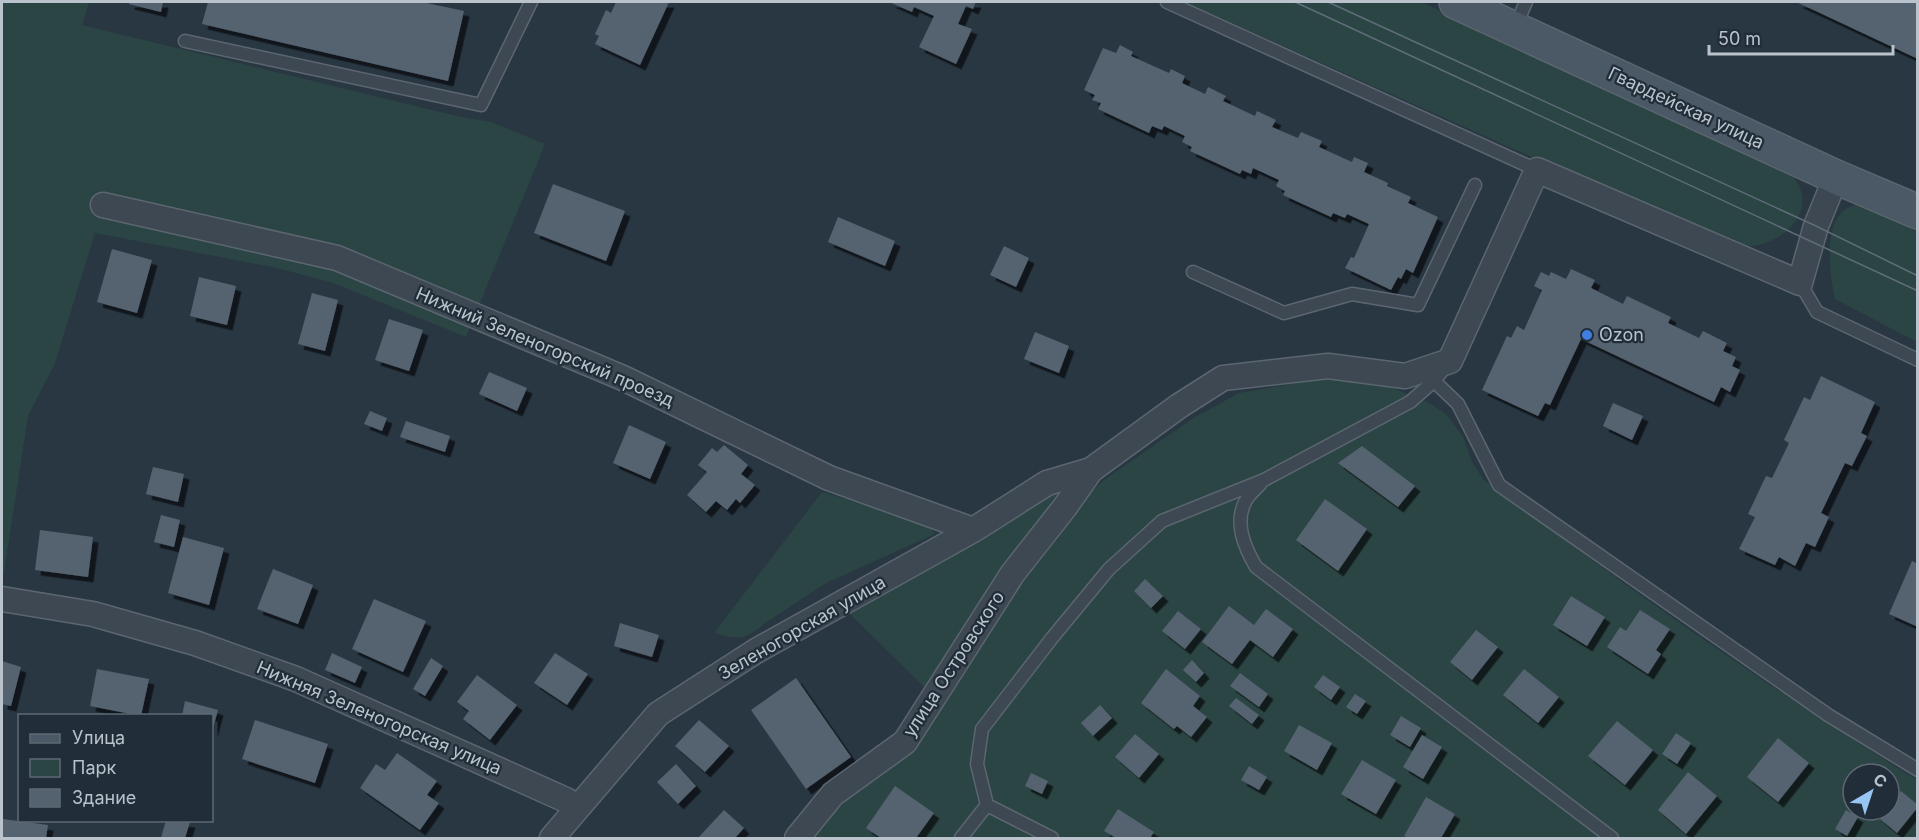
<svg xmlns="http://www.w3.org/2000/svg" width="1919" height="840" viewBox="0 0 1919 840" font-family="Inter,sans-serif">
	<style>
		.green { fill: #2b4444; fill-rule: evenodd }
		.building { fill: #546270; filter: url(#shadow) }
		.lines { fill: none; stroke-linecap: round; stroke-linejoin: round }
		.lane-casing { stroke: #5b6670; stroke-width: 15 }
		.street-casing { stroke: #5b6670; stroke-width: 27 }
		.secondary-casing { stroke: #5b6670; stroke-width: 36 }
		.lane { stroke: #3d4853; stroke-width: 12 }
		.street { stroke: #3d4853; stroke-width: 24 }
		.secondary { stroke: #4b5865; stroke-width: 33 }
		.tram { stroke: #5f6d79; stroke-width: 1.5 }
		.shop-dot { fill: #3f7fe0; stroke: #212d38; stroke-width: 2 }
		.labels { text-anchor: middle; stroke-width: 4.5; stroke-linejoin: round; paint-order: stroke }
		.street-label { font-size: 18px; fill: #bac3cc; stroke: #212d38 }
		.poi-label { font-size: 18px; fill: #bac3cc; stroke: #212d38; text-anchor: start }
	</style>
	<defs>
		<filter id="shadow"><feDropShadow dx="5.5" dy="5.5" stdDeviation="0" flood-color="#0009"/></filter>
	</defs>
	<rect width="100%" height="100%" fill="#293743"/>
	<path class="green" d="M2,2H89L82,25L461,117L491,122L545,144L466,337L333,283L277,268L95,233L55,363L28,416L2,585Z
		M1185,2H1421L1791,173C1795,180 1800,186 1802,194C1807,222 1777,243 1752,246C1744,246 1736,245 1728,245Z
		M1861,203L1917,227V342L1835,299C1830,276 1823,229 1843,211C1848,207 1856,205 1861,203Z
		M1314,380H1356L1388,386L1429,403L1446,414L1463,437L1473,464L1484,480C1624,586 1768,687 1917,780V838H810L869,776L1019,578L1078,505L1104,480L1195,417L1239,393ZM1853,774H1889V810H1853Z
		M822,492L927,523L935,534L826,583L762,625C745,641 736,639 714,633Z
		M1057,494L1064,500L929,692L848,612L1043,496Z"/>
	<path class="building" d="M129,2H163L161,12L129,4Z
		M208,2H422L464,11L448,81L202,24Z
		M616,2H669L640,65L595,44L599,36L595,34L606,10L611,13Z
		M889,2H976L973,9L966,6L958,24L972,29L956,64L919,47L934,16L914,7L912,12Z
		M1796,2H1918V59L1820,13Z
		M1120,45L1133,52L1131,56L1169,73L1171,69L1185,76L1182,83L1205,94L1208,87L1226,96L1223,101L1255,116L1257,111L1276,120L1272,127L1298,138L1301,132L1322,141L1319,147L1352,162L1354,157L1368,163L1364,172L1388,183L1387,186L1411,197L1408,203L1438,217L1413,273L1406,269L1401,279L1398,277L1391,290L1345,268L1351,257L1354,258L1369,224L1347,214L1345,218L1333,213L1331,217L1283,195L1285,191L1276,186L1279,180L1253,168L1251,174L1242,170L1240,174L1190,151L1192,147L1182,142L1185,136L1164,126L1162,130L1152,126L1149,133L1098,109L1101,103L1092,100L1095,95L1084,90L1103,48L1116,53Z
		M553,184L625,211L606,261L534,233Z
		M838,217L895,241L885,266L828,242Z
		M1004,246L1029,258L1016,287L990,275Z
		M112,249L152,260L137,313L97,302Z
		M1571,269L1595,280L1591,288L1623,304L1627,296L1671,317L1668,323L1699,338L1703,331L1727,343L1723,351L1736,357L1732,366L1740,370L1730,392L1721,387L1714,402L1581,339L1550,405L1545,403L1538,416L1482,390L1507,336L1511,338L1517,326L1524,330L1542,290L1534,286L1541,272L1549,276L1551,272L1566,279Z
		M199,277L236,286L227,325L190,316Z
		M312,293L338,300L325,351L298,344Z
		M389,319L423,330L409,371L375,360Z
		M1035,332L1069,346L1059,373L1024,359Z
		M489,372L527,388L517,411L479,394Z
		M1821,376L1875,402L1861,433L1867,436L1852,466L1845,463L1821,513L1829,517L1815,547L1806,543L1795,566L1779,557L1775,565L1739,549L1755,517L1748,514L1766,476L1772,478L1789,443L1784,440L1804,397L1810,400Z
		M1613,403L1643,416L1632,440L1603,426Z
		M370,411L387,418L382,431L364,424Z
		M406,421L450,436L445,452L400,437Z
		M629,425L666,442L650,479L613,463Z
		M724,445L748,465L741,474L755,485L740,503L736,499L727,510L716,501L706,512L687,495L707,472L698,465L712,448L717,452Z
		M1362,446L1415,486L1398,507L1338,463Z
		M153,467L184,474L178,502L146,494Z
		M1325,499L1367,529L1338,571L1296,540Z
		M161,515L180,520L174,547L154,542Z
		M40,530L93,537L88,577L35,570Z
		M183,537L224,548L209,605L168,593Z
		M1912,561L1918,564V627L1889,614Z
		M273,569L313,585L298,624L257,609Z
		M1145,579L1163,596L1151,608L1134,591Z
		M1571,596L1605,617L1587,646L1553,625Z
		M374,599L426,621L403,672L352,649Z
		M1229,606L1254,625L1266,609L1293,629L1273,657L1250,640L1232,664L1202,642Z
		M1640,610L1670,629L1656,650L1661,654L1648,674L1607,647L1620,627L1626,631Z
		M1178,611L1201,629L1185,649L1162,631Z
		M620,623L659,635L652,657L614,646Z
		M1476,630L1498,647L1472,680L1450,662Z
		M332,653L362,667L355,683L325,670Z
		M555,653L588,674L567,705L534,683Z
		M431,658L443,666L425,696L413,689Z
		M1192,660L1204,673L1196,682L1183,670Z
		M2,661L21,667L11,706L2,704Z
		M97,669L149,679L141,716L90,706Z
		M1166,669L1200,696L1193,706L1207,717L1191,737L1177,726L1174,729L1141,703Z
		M1524,669L1559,697L1538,723L1503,695Z
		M1240,673L1268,694L1259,707L1230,686Z
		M477,675L517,705L490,740L463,719L469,711L457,702Z
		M1323,675L1340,687L1331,700L1314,687Z
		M796,678L851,757L806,789L751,710Z
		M1355,694L1366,701L1357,714L1346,707Z
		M1236,698L1259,715L1252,724L1229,706Z
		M185,701L218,710L212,732V716H182Z
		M1100,705L1112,718L1093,736L1081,723Z
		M1401,716L1421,728L1410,747L1390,735Z
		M255,720L328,744L315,783L242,759Z
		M699,720L729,746L705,772L675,746Z
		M1617,721L1653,750L1625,785L1588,756Z
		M1299,725L1332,743L1317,770L1284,751Z
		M1676,733L1691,743L1677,764L1662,754Z
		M1135,734L1159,754L1139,778L1115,757Z
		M1422,735L1442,747L1423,779L1403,767Z
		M1778,738L1809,763L1778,802L1747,777Z
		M397,753L437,781L427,795L439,803L420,830L360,788L376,764L385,770Z
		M1362,760L1396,780L1376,814L1341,794Z
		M676,764L696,786L678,804L657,782Z
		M1249,766L1267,777L1259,790L1241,780Z
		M1688,772L1717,796L1686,834L1658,810Z
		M1031,773L1048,781L1042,794L1025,786Z
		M895,786L934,813L916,838H881L866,828Z
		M1901,791L1918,805V807L1897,833L1879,818L1886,810H1889V806Z
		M1426,797L1455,814L1441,838H1409L1404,836Z
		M1118,809L1154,832L1150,838H1116L1104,831Z
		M724,810L744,828L735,838H698Z
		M1846,810L1858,817L1847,836L1835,829Z
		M3,819L48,825L46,838H2Z
		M166,820L190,822L185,838H161Z"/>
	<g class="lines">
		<g class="lane-casing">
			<path id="lane" d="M1167,2L1537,170
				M1515,27L1526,2
				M185,41L481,105L531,2
				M1193,272L1284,313L1352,294L1418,305L1475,185
				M1800,283L1817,312L1918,360
				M1434,381L1458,404L1499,485L1828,715L1918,770
				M1261,483C1257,488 1248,495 1245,502C1234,524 1245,548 1256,567L1612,838
				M987,805L977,764L982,729L1052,638L1109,569L1162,521L1264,480L1410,402L1434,381L1445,367
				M987,805L1052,838
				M961,838L987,805"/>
		</g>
		<g class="street-casing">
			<path id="street" d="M103,205L337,258L623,378L829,478L973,530
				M2,599L93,614L195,643L296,679L566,800L577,807
				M552,838L658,714L756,651L973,530L1047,483L1091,470
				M797,838L833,794L905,742L1013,573L1065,507L1091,470L1179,406L1223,378L1328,366L1405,376L1450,361L1537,170L1800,283L1816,226L1836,177"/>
		</g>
		<g class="secondary-casing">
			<path id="secondary" d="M1456,2L1836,177L1918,212"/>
		</g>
		<use href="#lane" class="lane"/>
		<use href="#street" class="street"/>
		<use href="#secondary" class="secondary"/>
		<path class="tram" d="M1295,2L1918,291
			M1328,2L1816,226L1918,276"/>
	</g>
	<circle class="shop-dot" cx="1587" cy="335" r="6"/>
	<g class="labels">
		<g class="street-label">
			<text transform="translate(1686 108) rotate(25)" y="6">Гвардейская улица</text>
			<text transform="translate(545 347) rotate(23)" y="6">Нижний Зеленогорский проезд</text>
			<text transform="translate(802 628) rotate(-30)" y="6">Зеленогорская улица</text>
			<text transform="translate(954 664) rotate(-57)" y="6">улица Островского</text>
			<text transform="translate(379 718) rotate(23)" y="6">Нижняя Зеленогорская улица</text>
		</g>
		<g class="poi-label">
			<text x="1599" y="341">Ozon</text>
		</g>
	</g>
	<rect width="1919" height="840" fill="none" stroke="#bac3cc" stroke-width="6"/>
	<rect x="18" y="714" width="195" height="108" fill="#212d38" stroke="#5e6973" stroke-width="1.5"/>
	<rect x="30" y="734" width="30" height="9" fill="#4b5865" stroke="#5e6973" stroke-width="1.5"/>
	<text x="72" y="744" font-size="18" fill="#bac3cc">Улица</text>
	<rect x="30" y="759" width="30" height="18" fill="#2b4444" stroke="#5e6973" stroke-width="1.5"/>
	<text x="72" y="774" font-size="18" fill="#bac3cc">Парк</text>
	<rect x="30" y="789" width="30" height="18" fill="#546270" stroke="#5e6973" stroke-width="1.5"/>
	<text x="72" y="804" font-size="18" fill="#bac3cc">Здание</text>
	<g transform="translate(1871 792) rotate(39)"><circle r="28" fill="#212d38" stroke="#5e6973" stroke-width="1.5"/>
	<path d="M0-4.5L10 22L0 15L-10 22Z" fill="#97c5f4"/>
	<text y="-9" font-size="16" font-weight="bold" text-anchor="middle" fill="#bac3cc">С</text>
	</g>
	<path d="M1709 45v9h184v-9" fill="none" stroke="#bac3cc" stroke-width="3"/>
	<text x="1718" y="45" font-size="18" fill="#bac3cc" stroke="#212d38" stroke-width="4.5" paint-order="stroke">50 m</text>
</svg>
